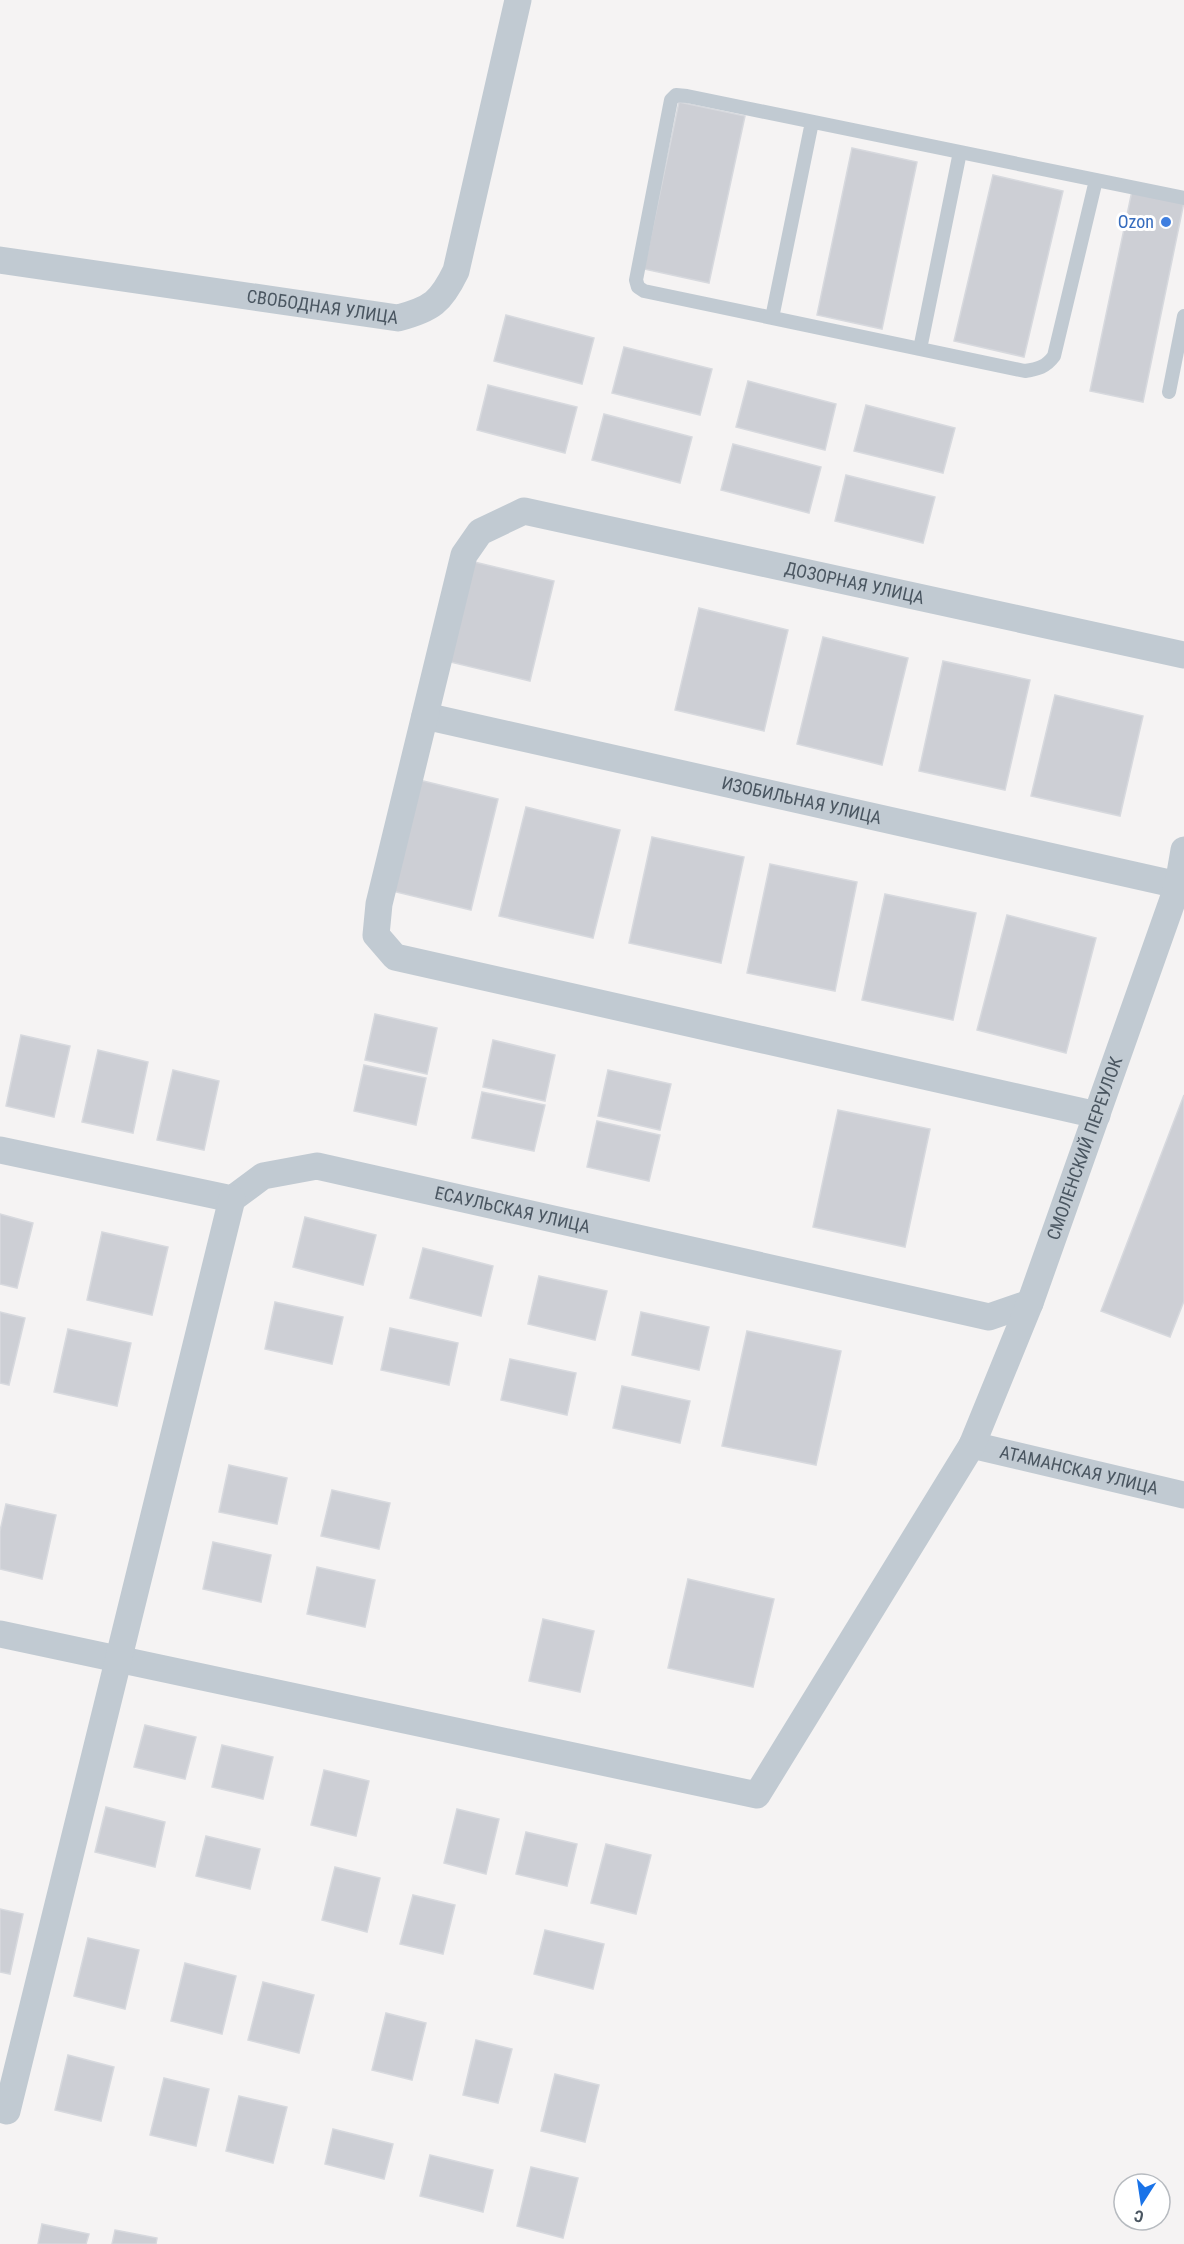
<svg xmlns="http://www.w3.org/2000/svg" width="1184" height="2244" viewBox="0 0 1184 2244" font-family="'Roboto Condensed',sans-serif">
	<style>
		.building { fill: #cdcfd5; stroke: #d7d9de; stroke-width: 1.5 }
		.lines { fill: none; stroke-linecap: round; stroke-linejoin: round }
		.lane { stroke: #c1cad2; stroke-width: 14 }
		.street { stroke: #c1cad2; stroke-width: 27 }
		.shop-dot { fill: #3f7fe0; stroke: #fff; stroke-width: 2 }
		.labels { text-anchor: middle; stroke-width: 6; stroke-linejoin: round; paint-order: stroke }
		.shop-label { font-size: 18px; fill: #366cbe; stroke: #fff; text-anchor: end }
		.street-label { font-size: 18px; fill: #4a5661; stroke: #fff }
	</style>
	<rect width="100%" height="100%" fill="#f5f3f3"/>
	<path class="building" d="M679,102L745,116L709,283L644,269Z
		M852,148L917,162L882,329L817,315Z
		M993,175L1063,191L1024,357L954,341Z
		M1132,191L1184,202L1143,402L1090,391Z
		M506,315L594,338L582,384L494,361Z
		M624,347L712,369L700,415L612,393Z
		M748,381L836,404L825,450L736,427Z
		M488,385L577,407L565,453L477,430Z
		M866,405L955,428L943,473L854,451Z
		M604,414L692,437L680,483L592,460Z
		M733,444L821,467L809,513L721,490Z
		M846,475L935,497L923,543L835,521Z
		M466,560L554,581L530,681L442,660Z
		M699,608L788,630L764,731L675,710Z
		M823,637L908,658L882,765L797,744Z
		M943,661L1030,680L1005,790L919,771Z
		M1055,695L1143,716L1120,816L1031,796Z
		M415,779L498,799L471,910L388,890Z
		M526,807L620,830L593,938L499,916Z
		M652,837L744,857L721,963L629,943Z
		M770,864L857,882L835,991L747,973Z
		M885,894L976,913L953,1020L862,1000Z
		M1007,915L1096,938L1066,1053L977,1030Z
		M375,1014L437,1028L427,1074L365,1060Z
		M21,1035L70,1046L54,1117L6,1106Z
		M493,1040L555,1055L545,1101L483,1087Z
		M98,1050L148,1062L133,1133L82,1122Z
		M364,1065L426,1078L416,1125L354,1111Z
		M173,1070L219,1081L204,1150L157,1140Z
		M608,1070L671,1084L660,1130L598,1116Z
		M482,1092L545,1105L534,1151L472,1138Z
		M1184,1095V1301L1170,1337L1101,1311Z
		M838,1110L930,1129L905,1247L813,1227Z
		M597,1121L660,1135L649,1181L587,1167Z
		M0,1214L33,1223L17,1288L0,1284Z
		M305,1217L376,1235L363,1285L293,1267Z
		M102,1232L168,1247L152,1315L87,1300Z
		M423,1248L493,1266L481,1316L410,1298Z
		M539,1276L607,1291L595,1340L528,1324Z
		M275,1302L343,1317L332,1364L265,1349Z
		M0,1312L25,1318L9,1385L0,1383Z
		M641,1312L709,1327L699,1370L632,1355Z
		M390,1328L458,1343L449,1385L381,1370Z
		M68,1329L131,1343L117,1406L54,1392Z
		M747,1331L841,1351L816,1465L722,1446Z
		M510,1359L576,1373L567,1415L501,1400Z
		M622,1386L690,1401L680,1443L613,1428Z
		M229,1465L287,1478L277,1524L219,1512Z
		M332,1490L390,1503L379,1549L321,1536Z
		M6,1504L56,1515L42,1579L0,1569V1531Z
		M213,1542L271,1555L261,1602L203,1589Z
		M317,1567L375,1580L365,1627L307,1614Z
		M688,1579L774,1599L753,1687L668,1668Z
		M543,1619L594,1631L580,1692L529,1681Z
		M145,1725L196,1737L185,1779L134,1767Z
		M222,1745L273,1757L263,1799L212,1787Z
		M324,1770L369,1781L356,1836L311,1825Z
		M106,1807L165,1822L155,1867L95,1852Z
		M457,1809L499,1819L486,1874L444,1863Z
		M526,1832L577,1844L567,1886L516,1874Z
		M206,1836L260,1849L250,1889L196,1876Z
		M606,1844L651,1855L636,1914L591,1903Z
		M335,1867L380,1878L367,1932L322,1920Z
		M413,1895L455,1905L443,1954L400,1944Z
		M0,1909L23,1914L10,1974L0,1972Z
		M545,1930L604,1944L593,1989L534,1974Z
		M88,1938L139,1950L125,2009L74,1996Z
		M185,1963L236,1976L222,2034L171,2021Z
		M263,1982L314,1995L299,2053L248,2040Z
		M386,2013L426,2023L412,2080L372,2070Z
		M476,2040L512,2049L498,2103L463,2095Z
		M68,2055L114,2067L101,2121L55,2110Z
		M555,2074L599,2085L585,2142L541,2131Z
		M164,2078L209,2089L196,2146L150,2135Z
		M239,2096L287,2107L273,2163L226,2151Z
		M333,2129L393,2144L384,2179L325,2164Z
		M430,2155L493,2170L483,2212L420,2196Z
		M531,2167L578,2178L563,2238L517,2226Z
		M42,2224L89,2234L86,2244H38Z
		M115,2230L157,2238L156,2244H112Z"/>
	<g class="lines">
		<path class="lane" d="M1096,180L1054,356C1046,367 1038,369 1025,371L644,291L638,287L636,280L671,100L676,95L687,96L1184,198
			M772,318L812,122
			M920,349L960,152
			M1169,392L1184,316"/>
		<g class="street">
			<path id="s1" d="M0,260L398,318C432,309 441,302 456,271L518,0"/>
			<path id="s2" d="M425,716L1178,885"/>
			<path id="s3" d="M1097,1115L395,957L376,935L379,904L464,555L480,532L524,511L1184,655"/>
			<path id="s4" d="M0,1150L232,1199L263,1176L317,1166L989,1317L1030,1303"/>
			<path id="s5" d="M972,1445L1184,1495"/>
			<path id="s6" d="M0,1634L757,1795L972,1445L1030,1303L1178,885L1184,850"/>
			<path d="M0,2109L7,2111L232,1199"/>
		</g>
	</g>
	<circle class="shop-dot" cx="1166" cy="222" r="6"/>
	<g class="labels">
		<g class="shop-label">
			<text x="1154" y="228">Ozon</text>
		</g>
		<g class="street-label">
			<text dy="6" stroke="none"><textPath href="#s1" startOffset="326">СВОБОДНАЯ УЛИЦА</textPath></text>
			<text dy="6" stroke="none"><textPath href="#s3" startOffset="1554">ДОЗОРНАЯ УЛИЦА</textPath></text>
			<text dy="6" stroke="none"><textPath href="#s2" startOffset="386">ИЗОБИЛЬНАЯ УЛИЦА</textPath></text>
			<text dy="6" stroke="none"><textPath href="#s6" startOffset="1502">СМОЛЕНСКИЙ ПЕРЕУЛОК</textPath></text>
			<text dy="6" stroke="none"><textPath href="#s4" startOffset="531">ЕСАУЛЬСКАЯ УЛИЦА</textPath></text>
			<text dy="6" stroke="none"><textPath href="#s5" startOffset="110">АТАМАНСКАЯ УЛИЦА</textPath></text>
		</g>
	</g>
	<g transform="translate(1142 2202) rotate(192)"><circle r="28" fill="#ffffff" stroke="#b7bbc0" stroke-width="1.5"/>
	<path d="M0-4.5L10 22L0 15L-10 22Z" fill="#1a73e8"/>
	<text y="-9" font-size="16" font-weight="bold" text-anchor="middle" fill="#4a5661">С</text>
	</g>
</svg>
